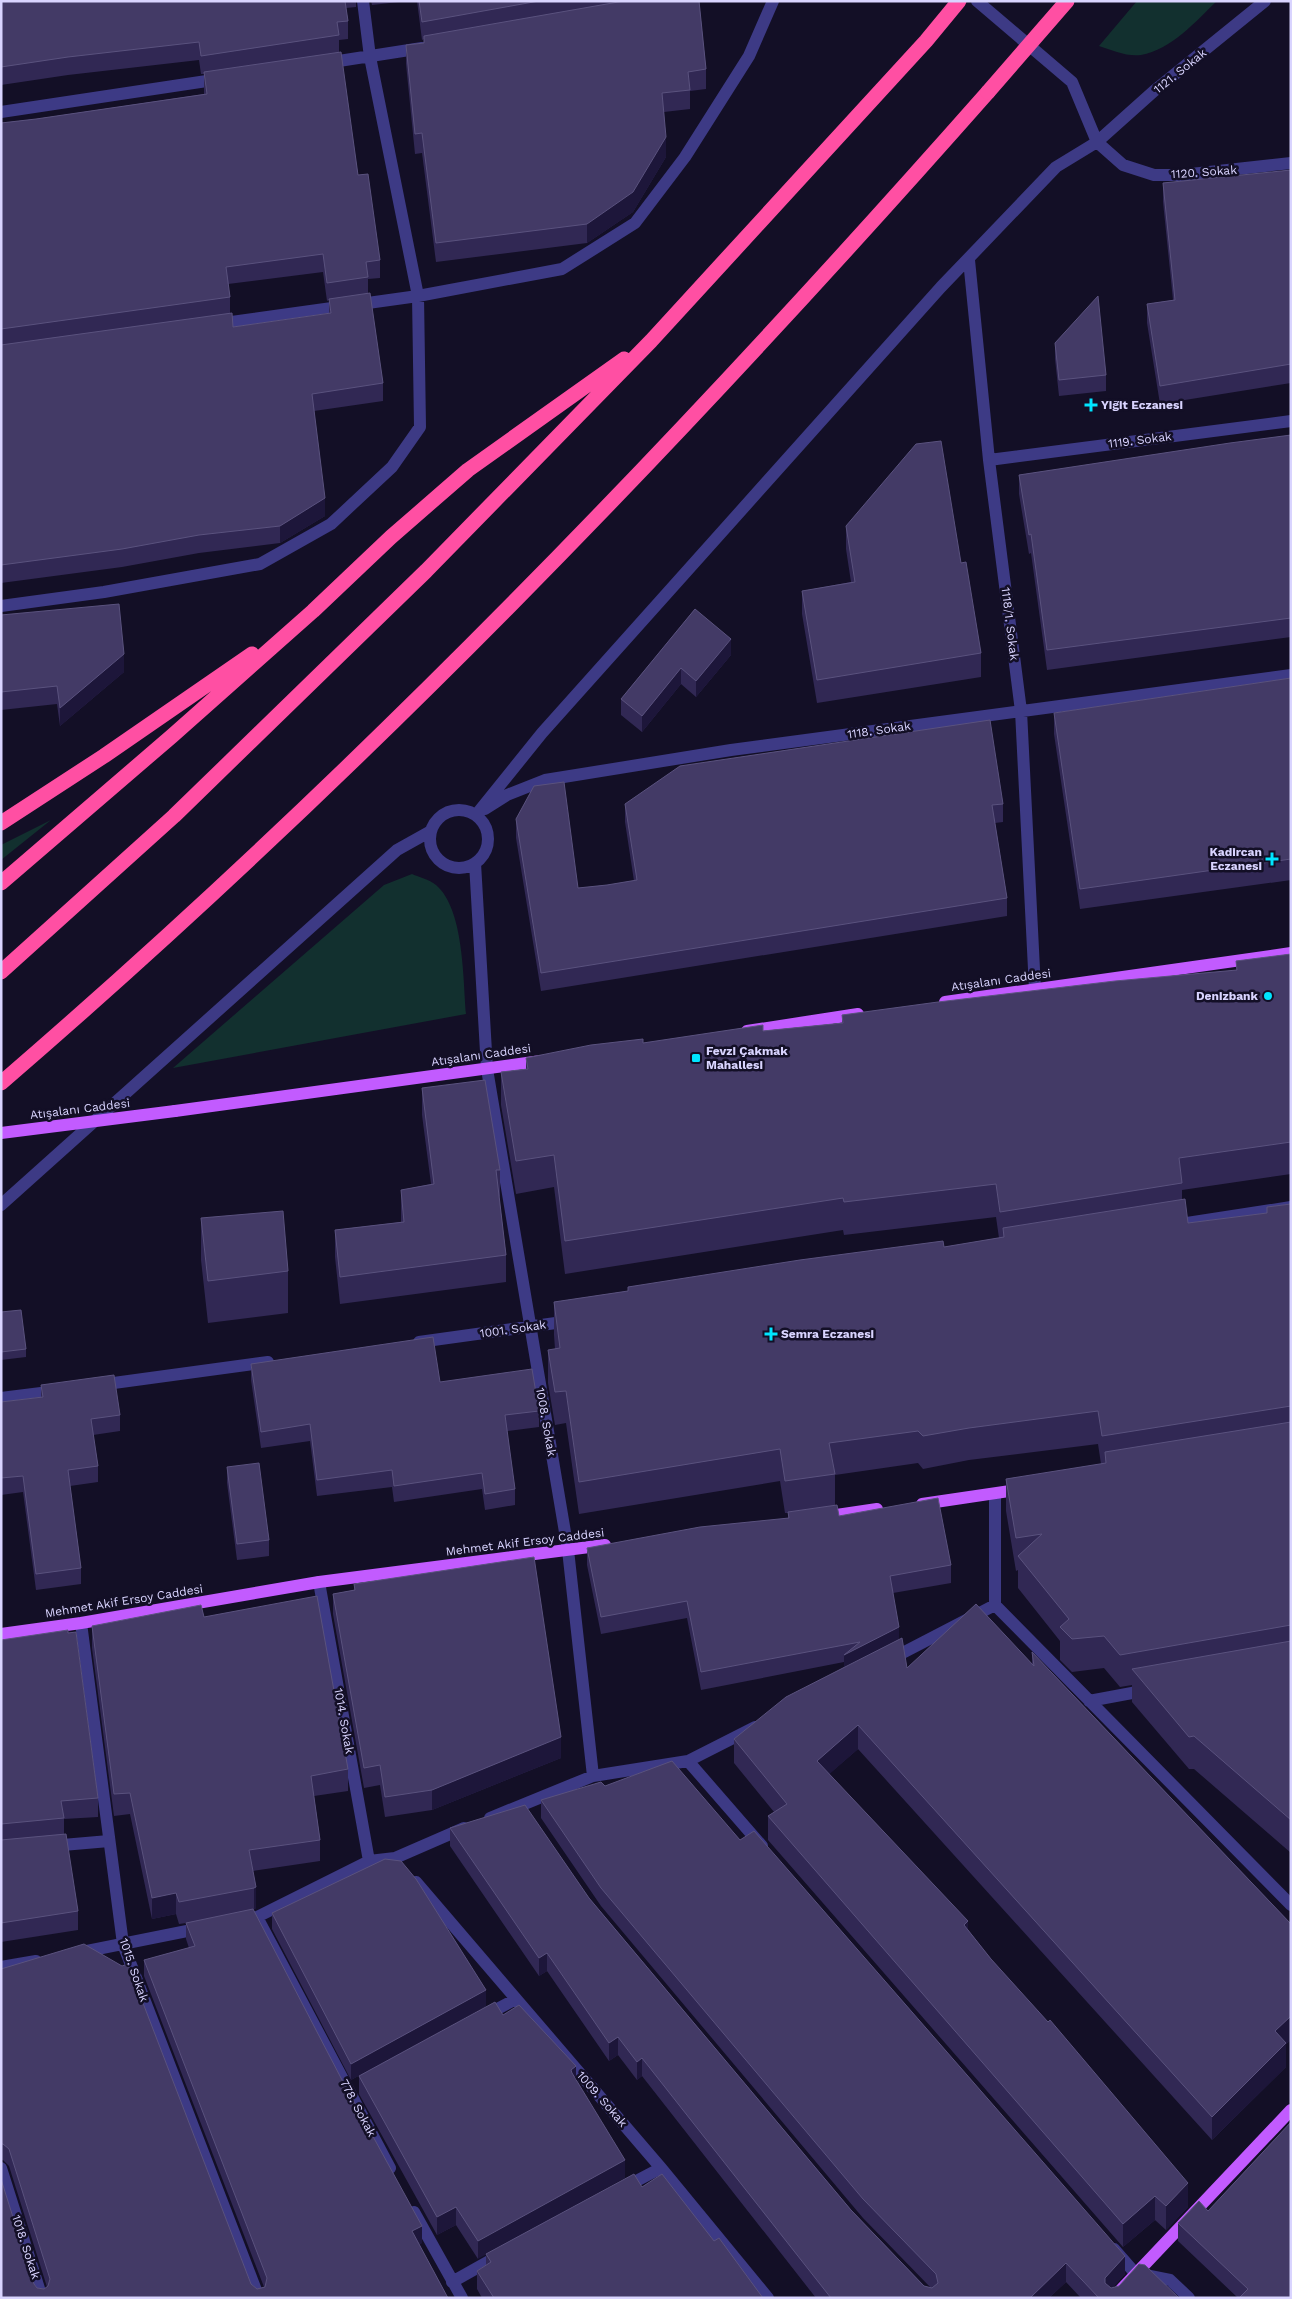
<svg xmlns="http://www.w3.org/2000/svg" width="1292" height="2299" viewBox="0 0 1292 2299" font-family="'Work Sans',sans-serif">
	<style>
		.green { fill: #12302f }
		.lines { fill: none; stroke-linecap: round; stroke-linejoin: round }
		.minor { stroke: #3d3a85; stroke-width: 12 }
		.major { stroke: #c25bff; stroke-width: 12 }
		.highway { stroke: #ff4fa3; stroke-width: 15 }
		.major-bridge { stroke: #c25bff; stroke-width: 12 }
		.highway-bridge { stroke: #ff4fa3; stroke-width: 15 }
		.wall { fill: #312854; fill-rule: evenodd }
		.shaded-wall { fill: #1d163a }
		.building { fill: #433a66; stroke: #5a527e }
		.poi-dot { fill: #00e5ff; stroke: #130f26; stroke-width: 2 }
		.labels { text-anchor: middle; stroke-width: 5; stroke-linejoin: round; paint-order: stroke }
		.street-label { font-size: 12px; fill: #d9d4ff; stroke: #130f26 }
		.poi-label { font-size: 12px; font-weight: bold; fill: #d9d4ff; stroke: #130f26; text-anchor: start }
	</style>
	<rect width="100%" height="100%" fill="#130f26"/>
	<path class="green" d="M1137,1H1217C1196,21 1171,50 1141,55C1127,57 1112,50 1099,46Z
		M51,820L1,860V845Z
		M412,874C419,877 430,880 436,885C464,909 463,978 466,1014L173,1068L384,885Z"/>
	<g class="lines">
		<path class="minor" d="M977,1L1072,82L1097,142L1123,165L1154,175H1182L1291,163
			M326,63L422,48
			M1,112L220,79
			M969,260L989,460L1021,711L1035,989
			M217,324L418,296L562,269L635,223L685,157L749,56L773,1
			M989,460L1291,421
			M1,606L104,592L260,564L331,524L392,467L420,427L418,296L370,57L363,1
			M485,809L507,795L545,780L731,750L1291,675
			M430 839a29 29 0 1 1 58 0a29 29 0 1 1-58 0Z
			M476,815L542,733L941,287L1056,167L1097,142L1154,91L1265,1
			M475,863L487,1069L568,1550L593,1776
			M1,1205L397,850L431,831
			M1187,1223L1291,1207
			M419,1342L570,1321
			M99,1385L268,1362
			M1,1398L57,1391
			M995,1494V1605
			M319,1582L369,1861
			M81,1623L123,1944L259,2298
			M889,1660L995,1605L1291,1905
			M1089,1701L1148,1690
			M688,1761L762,1846
			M490,1818L593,1776L688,1761L755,1727
			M51,1846L109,1841
			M416,1882L661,2168L768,2298
			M257,1917L390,2168
			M242,1920L257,1917L369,1861L395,1858L464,1828
			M77,1953L202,1928
			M1,1967L36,1961
			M484,2016L516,1999
			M1,2168L42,2298
			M623,2188L661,2168
			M414,2212L462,2298
			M1114,2249L1135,2273L1170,2280L1189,2298
			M452,2282L500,2255"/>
		<path class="major" d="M945,1002L1291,953
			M747,1031L858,1014
			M175,1111L541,1061
			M922,1504L1023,1489
			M823,1517L877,1509
			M1,1634L81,1623L319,1582L605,1545
			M1113,2298L1291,2110"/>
		<path class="highway" d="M1,823L104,756L252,654
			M1,883L172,736L313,611L391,537L468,470L624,359
			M1,972L174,816L426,571L651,341L926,41L959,1
			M1,1083C355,778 679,442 988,92"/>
		<path class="major-bridge" d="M1,1133L175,1111"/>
		<path class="highway-bridge" d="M988,92L1067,1"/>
	</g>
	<path class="wall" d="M1,1H356V7L346,8L348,21V39L339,40V52L358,175L380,260V278L368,279V293L383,383V401L314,411L325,516L280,543L199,553L122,567L1,583V123L36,119L204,94V74H201L199,60L68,75L1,85ZM323,272L327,301L329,300V313L233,327L230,313V297L228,284Z
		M371,1H408L372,5Z
		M417,1H699L706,69V89L690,91V109L664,112L666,157L633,212L587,243L436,262L422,153L415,154L406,64V45L424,43V39L422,40Z
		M1291,170V383L1160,404L1147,323V304L1173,300L1163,202V183Z
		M1055,343L1106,375V391L1059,396L1055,359Z
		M1291,435V637L1047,670L1031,553L1029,554L1019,494V475Z
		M846,526L961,563L981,653V677L817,703L802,614V591L851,582L846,549Z
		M695,609L731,655L696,697L681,684L642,732L621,715V699Z
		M1,615L124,672L60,726L57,704L1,710Z
		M1291,678V880L1080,909L1054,734V713Z
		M625,804H1003V822L995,823L1007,898V916L541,991L516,838V819L578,888L607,885L634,881L625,822Z
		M1291,954V1174L1182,1190V1200L1188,1223L1267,1213V1207L1291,1204V1853L1194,1769H1189L1132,1702V1685L1120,1687L1104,1668L1072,1672L1060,1660V1641L1018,1588V1570L1016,1571L1006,1511V1479L1101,1464L1098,1444L969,1460L923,1469L918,1463L835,1475V1506L839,1516L951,1565V1583L893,1593L899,1639L907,1668L1032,1664V1652L1291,1924V2040L1286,2044V2067L1212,2140L858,1749L829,1774L968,1930L1188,2207L1166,2230L1155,2220L1123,2247L768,1840V1816L774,1812L734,1763V1739L844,1667V1662L701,1690L687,1618L601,1634L587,1565V1548L788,1518V1513H785L780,1481L579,1514L566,1423L555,1425L548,1383V1350L555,1349L554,1335V1302L628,1291V1287L944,1247L999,1238L996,1217L844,1235L843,1230L565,1274L554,1187L516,1194L501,1105V1072L526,1069V1058L643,1043L842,1023V1015L1236,970V961Z
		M422,1088L500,1170V1196L499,1197L506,1255V1282L340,1304L335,1257V1230L401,1222V1190L431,1184L422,1115Z
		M201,1218L288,1271V1313L208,1323L201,1260Z
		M1,1312L26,1349V1357L1,1360Z
		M251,1364L440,1382L539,1411V1427L507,1431L515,1489V1505L485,1510L482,1489L394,1502L392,1487L317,1496L310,1441L261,1448L251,1380Z
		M41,1385L120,1415V1431L93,1435L98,1466V1482L70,1486L81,1568V1584L36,1590L23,1492L1,1495V1402L41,1397Z
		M227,1467L269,1540V1556L237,1560L227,1483Z
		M354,1584L561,1758L432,1810L385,1817L380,1785L364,1788L333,1614V1594L354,1590Z
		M204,1617L348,1769V1791L314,1796L320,1840V1861L253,1871L256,1908L253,1910L422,2243L419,2244L448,2298H1L34,2284L37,2288L44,2289L47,2287L9,2166L3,2160H1V1969L251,2284L257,2289L264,2287L144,1976V1960L189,1948L186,1939V1923L179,1924L176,1914L152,1919L130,1814L114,1816L92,1648V1626Z
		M1,1640L98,1798V1817L64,1819V1834L78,1911V1930L1,1942Z
		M605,1786L740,1840L1125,2274L1113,2287L1179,2298H1081L1066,2282L1049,2298H816L642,2076L637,2080L618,2055L609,2061L547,1971L539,1976L450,1846V1828L589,1898L851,2210L924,2286L931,2288L863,2218L601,1906L541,1818V1800Z
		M272,1913L486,2006L351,2080L272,1929Z
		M495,2002L478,2259L456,2225L437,2235L359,2094V2076Z
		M642,2187L714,2241L763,2298H482L477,2289V2271L486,2265V2254Z
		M1208,2211L1291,2298H1238L1178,2241V2223Z"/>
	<path class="shaded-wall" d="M666,137V157L633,212L587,243V224Z
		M325,498V516L280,543V526Z
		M731,639V655L696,697V681Z
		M124,654V672L60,726V708Z
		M681,668V684L642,732V716Z
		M899,1627V1645L844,1673V1655Z
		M858,1725V1749L817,1785V1761Z
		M561,1737V1758L432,1810V1790Z
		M256,1887V1908L254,1909V1888Z
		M176,1893V1914L152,1919V1898Z
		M968,1921V1945L964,1925Z
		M547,1953V1971L539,1976V1958Z
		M486,1990V2006L351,2080V2064Z
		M1291,2016V2040L1286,2044V2067L1212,2140V2117L1275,2031Z
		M618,2037V2055L609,2061V2043Z
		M642,2058V2076L637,2080V2062Z
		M576,2066V2084L571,2070Z
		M625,2160V2178L478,2259V2241Z
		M1188,2183V2207L1166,2230V2206Z
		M1155,2196V2220L1123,2247V2224Z
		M456,2207V2225L437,2235V2217Z
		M422,2226V2243L412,2248V2231Z
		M1125,2256V2274L1105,2296V2278Z
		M1066,2263V2282L1049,2298H1030Z"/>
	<path class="building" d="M1,1H345L348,21L337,22L339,35L201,56L199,42L68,57L1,67Z
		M419,1H539L422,22Z
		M624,1H699L706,69L688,72L690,90L662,93L666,137L633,192L587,224L436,243L422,133L415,134L406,45L424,43V36Z
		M341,52L358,175L368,174L380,260L366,262L368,277L327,283L323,254L226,267L230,297L1,329V123L36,119L207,94L204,72Z
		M1291,170V364L1160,386L1147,304L1175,300L1163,183Z
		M370,293L383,383L312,394L325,498L280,526L199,535L122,549L1,565V345L232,313L233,327L331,313L329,299Z
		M1098,296L1106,375L1059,380L1055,343Z
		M1291,435V618L1047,650L1031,534L1029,535L1019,475L1230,443Z
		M941,441L961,563L966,562L981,653L817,680L802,591L855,582L846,526L916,444Z
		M119,604L124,654L60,708L57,686L1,692V615Z
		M695,609L731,639L696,681L681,668L642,716L621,699Z
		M1291,678V859L1080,889L1054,713Z
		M990,720L1003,804L992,805L1007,898L541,973L516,819L534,786L564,782L578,888L607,885L637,880L625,804L680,766Z
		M1291,954V1142L1179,1158L1182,1183L1000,1212L996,1184L844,1202L843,1198L565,1241L554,1155L516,1161L501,1072L528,1069L526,1058L591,1045L643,1039V1043L763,1025V1031L843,1023L842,1015L938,1002L1115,981L1237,970L1236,961Z
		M485,1080L500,1170H496L506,1255L340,1277L335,1230L404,1222L401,1190L434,1184L422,1088Z
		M1185,1199L1188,1223L1267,1213V1207L1291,1204V1406L1102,1436L1098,1411L969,1428L923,1436L918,1431L829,1443L835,1474L785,1481L780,1449L579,1482L566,1391L555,1392L548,1350L560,1348L554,1302L628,1291V1287L800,1260L943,1241L944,1247L1004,1237L1003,1228Z
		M283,1211L288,1271L208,1281L201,1218Z
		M21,1310L26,1349L1,1352V1312Z
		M433,1337L440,1382L532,1369L539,1411L505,1415L515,1489L485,1494L482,1473L394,1486L392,1470L317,1480L310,1424L261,1432L251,1364Z
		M114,1375L120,1415L91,1419L98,1466L68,1470L81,1568L36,1574L23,1476L1,1478V1402L43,1397L41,1385Z
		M1291,1422V1625L1120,1655L1104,1636L1072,1639L1060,1627L1069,1619L1018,1556L1042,1534L1016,1538L1006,1479L1106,1463L1105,1452Z
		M259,1463L269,1540L237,1544L227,1467Z
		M938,1498L951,1565L890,1576L899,1627L844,1655L860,1642L701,1672L687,1601L601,1617L587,1548L700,1527L789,1518L788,1512L837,1505L839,1516Z
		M534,1557L561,1737L432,1790L385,1797L380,1765L364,1768L333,1594L355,1590L354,1584Z
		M317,1596L348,1769L311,1776L320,1840L249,1850L256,1887L254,1888L179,1902L176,1893L152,1898L130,1793L114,1794L92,1626L201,1605L204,1617Z
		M976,1604L1034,1666L1032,1652L1291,1924V2016L1275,2031L1286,2043L1212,2117L858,1725L817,1761L968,1921L964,1925L991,1959L1048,2022L1050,2020L1188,2183L1166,2206L1155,2196L1123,2224L768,1816L787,1804L734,1739L786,1697L902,1638L907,1668Z
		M68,1630V1633L76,1632L98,1798L61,1801L64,1818L1,1824V1640Z
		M1291,1641V1820L1194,1736L1189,1737L1132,1669Z
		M672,1761L740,1840L754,1831L1125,2256L1105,2278V2283L1111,2288L1119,2286L1139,2264L1145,2265L1179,2298H1099L1066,2263L1030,2298H831L642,2058L637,2062L618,2037L609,2043L547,1953L539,1958L450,1828L525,1805L589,1898L851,2210L924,2286L932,2288L938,2283L936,2274L863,2199L601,1888L541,1800L601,1782L605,1786Z
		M66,1834L78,1911L1,1923V1840Z
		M385,1859L401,1861L416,1879L486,1990L351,2064L272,1913Z
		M253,1909L341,2078L422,2226L412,2231L448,2298H1V2179L34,2284L37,2288L44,2289L48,2286L50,2279L9,2149L3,2144H1V1969L84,1944L122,1966L128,1964L251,2284L257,2289L265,2287L267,2278L144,1960L195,1946L186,1923Z
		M495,2002L503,2015L519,2005L576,2066L571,2070L572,2073L625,2160L478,2241L456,2207L437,2217L359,2076Z
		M1291,2122V2298H1239L1248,2289L1178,2223L1199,2201L1208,2211Z
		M634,2174L642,2187L662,2174L714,2241L719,2238L763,2298H494L477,2271L491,2262L486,2254Z"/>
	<g class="poi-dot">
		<path d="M1088.5 397.5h5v5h5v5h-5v5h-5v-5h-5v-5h5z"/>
		<path d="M1269.5 851.5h5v5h5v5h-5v5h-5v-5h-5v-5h5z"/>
		<circle cx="1268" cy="996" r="5"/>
		<rect x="691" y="1053" width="10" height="10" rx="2.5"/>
		<path d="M768.5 1326.5h5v5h5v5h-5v5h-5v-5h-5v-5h5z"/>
	</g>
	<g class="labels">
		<g class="street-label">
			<text transform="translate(1180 71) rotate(-39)" y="4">1121. Sokak</text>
			<text transform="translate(1204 172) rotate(-4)" y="4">1120. Sokak</text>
			<text transform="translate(1140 440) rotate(-7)" y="4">1119. Sokak</text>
			<text transform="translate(1010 624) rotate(83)" y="4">1118/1. Sokak</text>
			<text transform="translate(879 730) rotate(-8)" y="4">1118. Sokak</text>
			<text transform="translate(1001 980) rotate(-8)" y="4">Atışalanı Caddesi</text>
			<text transform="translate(481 1055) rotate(-8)" y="4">Atışalanı Caddesi</text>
			<text transform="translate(80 1109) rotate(-7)" y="4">Atışalanı Caddesi</text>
			<text transform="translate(513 1329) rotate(-8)" y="4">1001. Sokak</text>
			<text transform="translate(546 1422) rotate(80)" y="4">1008. Sokak</text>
			<text transform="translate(525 1542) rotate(-7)" y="4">Mehmet Akif Ersoy Caddesi</text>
			<text transform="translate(124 1601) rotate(-9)" y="4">Mehmet Akif Ersoy Caddesi</text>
			<text transform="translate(344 1721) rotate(80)" y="4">1014. Sokak</text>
			<text transform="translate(134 1970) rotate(71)" y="4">1015. Sokak</text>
			<text transform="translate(602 2099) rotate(49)" y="4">1009. Sokak</text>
			<text transform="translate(358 2108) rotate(62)" y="4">778. Sokak</text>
			<text transform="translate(26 2247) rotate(72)" y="4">1018. Sokak</text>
		</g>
		<g class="poi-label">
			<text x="1101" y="409">Yiğit Eczanesi</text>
			<text x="1262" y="856" text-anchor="end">Kadircan<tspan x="1262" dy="14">Eczanesi</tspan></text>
			<text x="1258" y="1000" text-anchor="end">Denizbank</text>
			<text x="706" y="1055">Fevzi Çakmak<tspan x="706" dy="14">Mahallesi</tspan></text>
			<text x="781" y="1338">Semra Eczanesi</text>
		</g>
	</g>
	<rect width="1292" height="2299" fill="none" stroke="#d9d4ff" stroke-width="5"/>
</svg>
